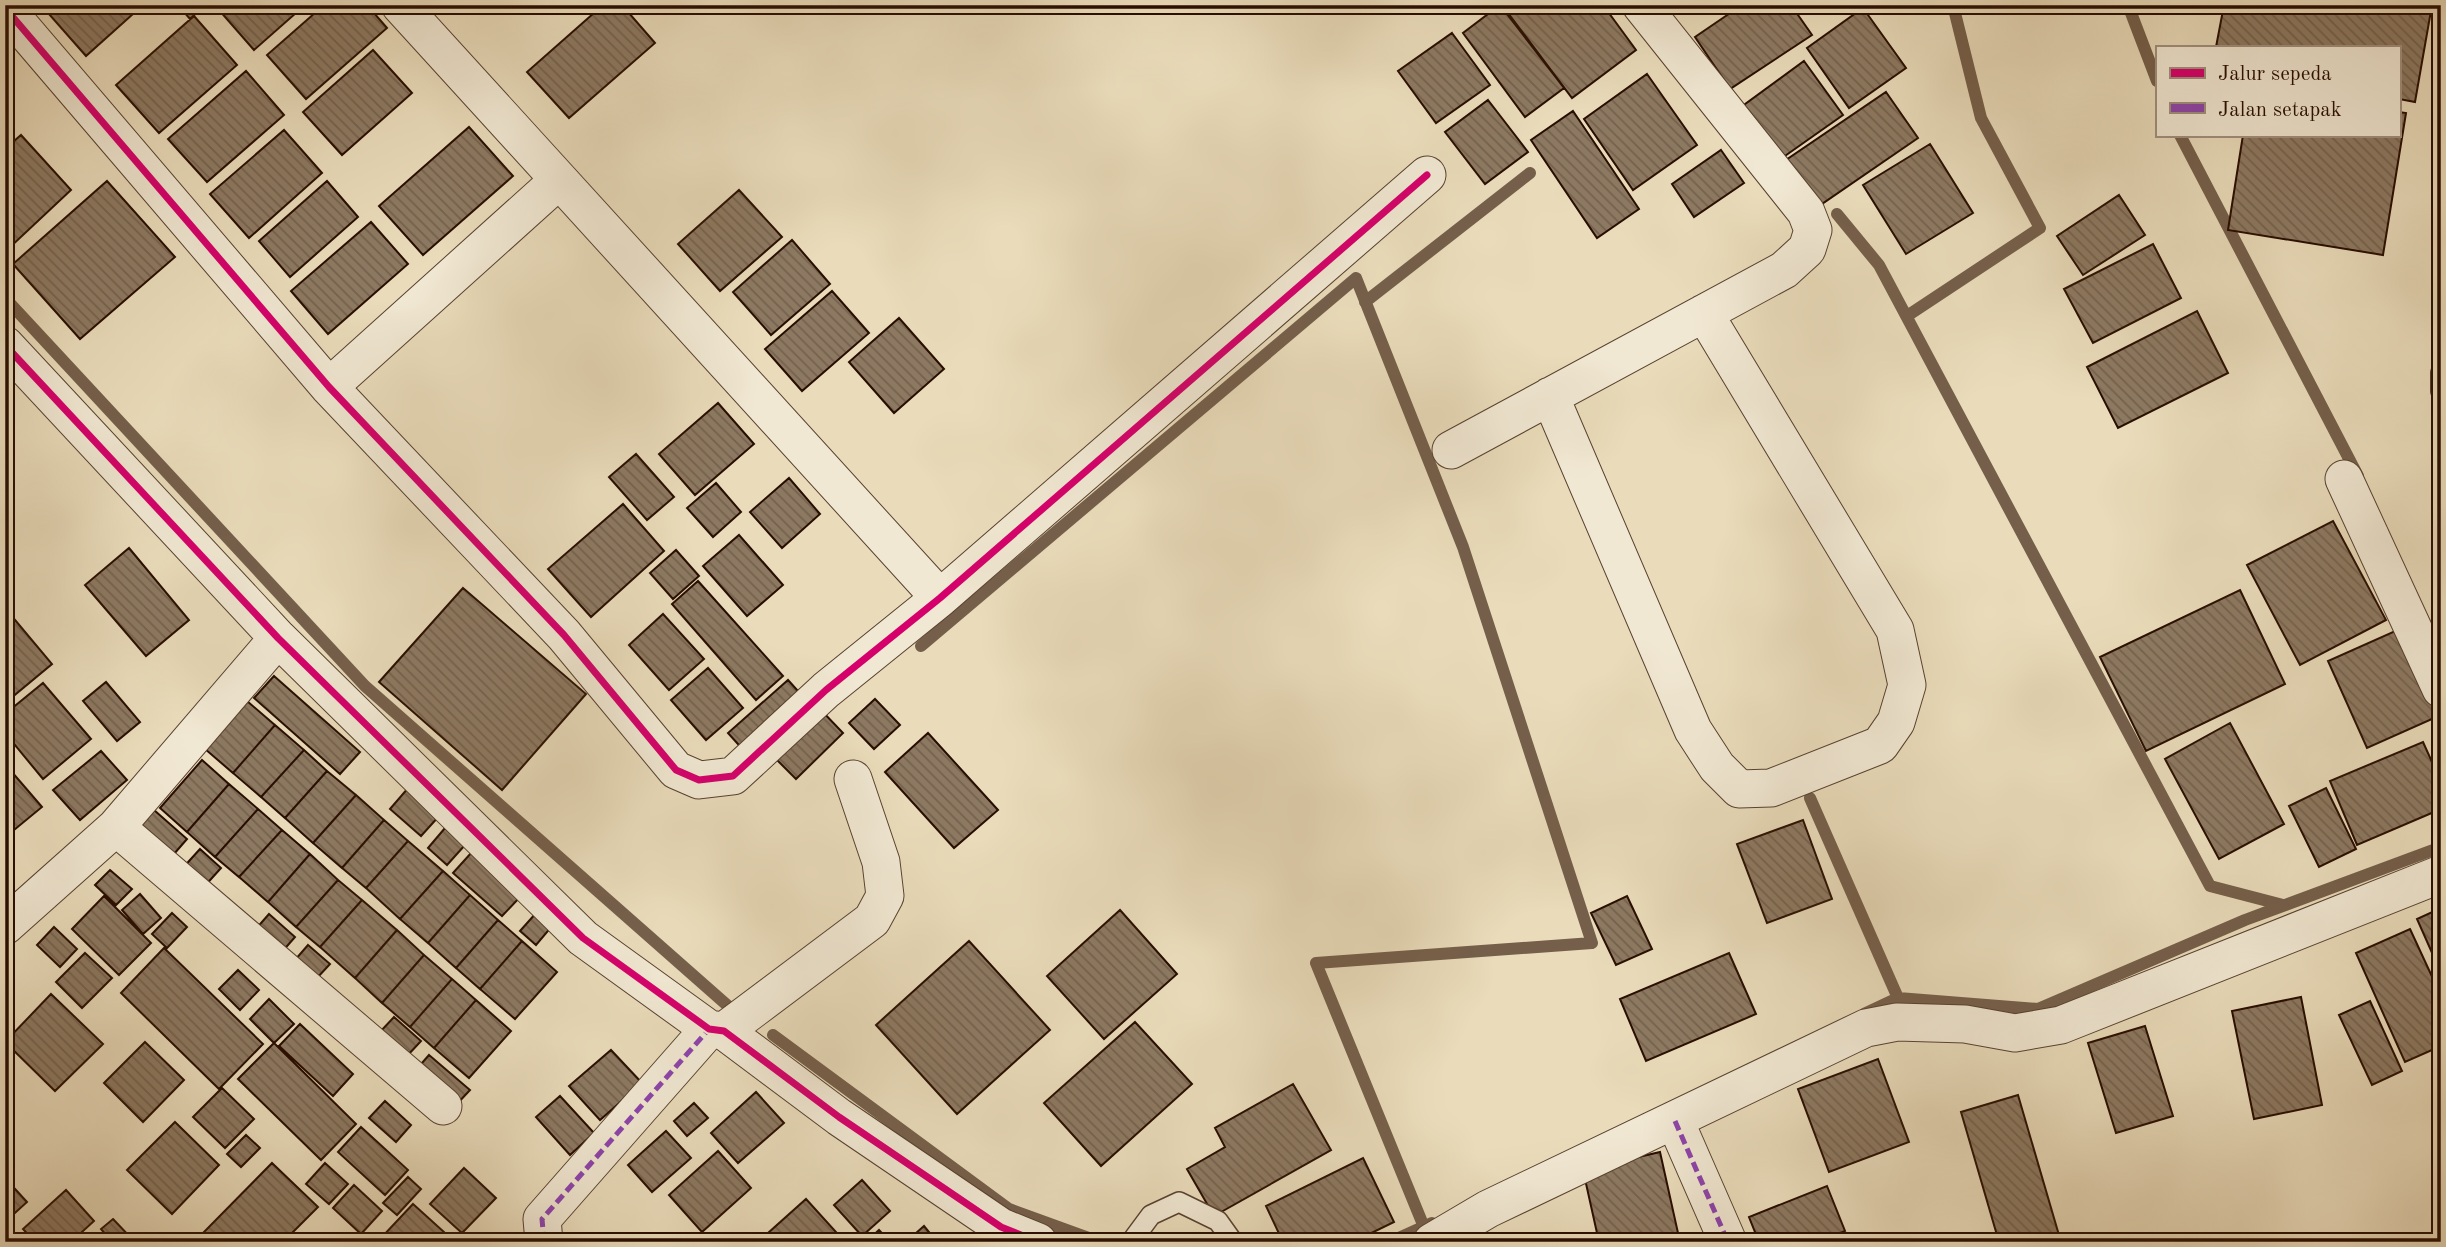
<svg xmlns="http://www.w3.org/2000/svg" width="2446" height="1247" viewBox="0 0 2446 1247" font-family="'Old Standard TT',serif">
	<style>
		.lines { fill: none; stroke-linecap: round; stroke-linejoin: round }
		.stream { stroke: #755f4b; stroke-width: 12 }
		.building { fill: url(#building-back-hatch); stroke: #280d01; stroke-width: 2 }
		.lane-casing { stroke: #584130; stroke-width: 22 }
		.street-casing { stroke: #584130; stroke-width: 39 }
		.lane { stroke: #f1e8d3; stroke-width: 19 }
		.street { stroke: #f1e8d3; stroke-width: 37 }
		.quiet { stroke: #8e44ad; stroke-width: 5; stroke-dasharray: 10 5; stroke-linecap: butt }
		.cycleway-casing { stroke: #f1e8d3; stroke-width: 11 }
		.cycleway { stroke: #d6006c; stroke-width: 7 }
	</style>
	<defs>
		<pattern id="building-back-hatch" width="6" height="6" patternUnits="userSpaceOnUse" patternTransform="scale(1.75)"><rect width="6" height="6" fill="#8d7962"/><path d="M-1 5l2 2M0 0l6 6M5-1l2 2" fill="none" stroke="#73624e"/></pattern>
	</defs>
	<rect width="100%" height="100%" fill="#eadcbb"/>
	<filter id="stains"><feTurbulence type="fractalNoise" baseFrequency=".00286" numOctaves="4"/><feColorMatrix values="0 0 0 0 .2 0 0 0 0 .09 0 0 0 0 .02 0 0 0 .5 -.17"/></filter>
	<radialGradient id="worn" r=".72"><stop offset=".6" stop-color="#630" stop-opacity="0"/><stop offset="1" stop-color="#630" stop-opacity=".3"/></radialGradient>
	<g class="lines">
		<path class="stream" d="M2128,5L2157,81
			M2180,135L2358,476
			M1837,214L1879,265L2210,886L2283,905
			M5,298L365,686L736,1013
			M1365,302L1530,173
			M1907,316L2040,228L1981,118L1953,5
			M921,646L1356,278L1463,547L1592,943L1316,963L1424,1227
			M1810,798L1898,998
			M1864,1014L1898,998L2038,1009L2245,920L2441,847
			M773,1035L1009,1209L1094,1240
			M1390,1242L1432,1223"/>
	</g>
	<path class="building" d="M41,5H143L86,56Z
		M178,5H205L190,19Z
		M224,5H305L254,50L219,10Z
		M324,5H367L387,28L306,99L267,55Z
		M603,5H622L655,43L569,118L527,72Z
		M1500,5L1564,88L1525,117L1463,33Z
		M1502,5H1603L1636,50L1572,98Z
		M1742,5H1791L1812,35L1730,89L1695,37Z
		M2224,5H2432L2415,102L2399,99V47H2216Z
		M1863,8L1906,68L1849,108L1807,48Z
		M194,16L237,65L159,133L116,85Z
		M1452,33L1490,85L1436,123L1398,71Z
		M373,50L412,93L342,155L303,112Z
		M1804,61L1843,115L1775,163L1737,110Z
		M246,71L284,115L207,182L168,139Z
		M1647,74L1697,145L1633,190L1584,119Z
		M1886,92L1918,138L1816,208L1783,162Z
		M1488,100L1528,152L1485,184L1445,132Z
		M1573,111L1639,209L1597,238L1531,140Z
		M2399,112L2406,113L2383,255L2228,230L2243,135H2399Z
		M469,127L513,176L423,255L379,206Z
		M284,130L322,173L249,238L210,194Z
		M21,135L71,190L7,250L5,149Z
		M1930,144L1973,213L1906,254L1863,185Z
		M1721,150L1744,183L1694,217L1672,184Z
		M107,181L175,257L80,339L13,264Z
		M327,181L358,217L290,277L259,241Z
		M739,190L782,237L720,291L678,244Z
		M2119,195L2145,235L2083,275L2057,236Z
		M371,222L408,264L328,334L291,291Z
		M792,240L830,284L771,335L733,292Z
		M2153,244L2181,298L2093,343L2064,289Z
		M832,291L869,333L802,391L765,349Z
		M2197,311L2228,373L2118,428L2087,367Z
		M899,318L944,369L894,413L849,362Z
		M718,403L754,444L695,495L659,454Z
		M636,454L674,497L647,520L609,477Z
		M789,478L820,514L782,548L750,512Z
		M716,483L741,512L713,537L687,508Z
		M623,504L664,551L591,617L548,569Z
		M2333,521L2386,620L2300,665L2247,565Z
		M739,535L783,585L747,616L703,566Z
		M129,548L189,620L146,656L85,585Z
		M676,550L699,576L673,599L650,573Z
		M698,581L783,676L756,700L672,604Z
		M463,588L586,694L502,790L379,682Z
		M2240,590L2285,684L2146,751L2100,657Z
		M5,608L52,664L5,703Z
		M663,614L704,659L669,690L629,645Z
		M2402,628L2441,715L2367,748L2328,661Z
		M708,668L743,708L706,740L671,700Z
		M274,676L360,752L340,774L254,698Z
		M788,680L807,701L747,754L728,733Z
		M106,682L140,722L117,741L83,701Z
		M43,683L91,739L43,779L5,733V714Z
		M875,699L900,725L874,749L849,723Z
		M247,701L275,725L233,773L205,749Z
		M819,708L843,733L796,779L771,754Z
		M2230,723L2284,824L2219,859L2165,759Z
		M275,725L304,750L261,797L233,773Z
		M928,733L998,810L954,848L885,772Z
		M2423,742L2441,782V809L2357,845L2330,781Z
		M304,750L327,771L285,818L261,797Z
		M101,751L127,780L80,820L53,790Z
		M202,760L229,784L187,832L160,808Z
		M5,764L42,807L8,835L5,832Z
		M327,771L356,795L313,843L285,818Z
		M229,784L258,809L215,857L187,832Z
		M409,787L440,815L421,836L390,809Z
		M2326,788L2356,849L2319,867L2289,806Z
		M356,795L384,820L342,868L313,843Z
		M258,809L282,830L239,877L215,857Z
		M154,810L187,839L167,862L133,833Z
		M384,820L408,841L366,888L342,868Z
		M1803,820L1832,899L1767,923L1737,844Z
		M445,828L465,845L447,865L428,848Z
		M282,830L310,854L268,902L239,877Z
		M408,841L443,871L400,919L366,888Z
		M200,849L221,868L202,889L180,871Z
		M472,852L521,896L502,916L453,873Z
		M310,854L338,880L296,927L268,902Z
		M110,870L132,889L116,905L95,885Z
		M443,871L470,895L428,943L400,919Z
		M338,880L362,900L320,947L296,927Z
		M140,894L161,918L143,934L122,910Z
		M470,895L498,920L456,968L428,943Z
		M104,896L151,943L119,975L72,929Z
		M1627,896L1652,949L1616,965L1591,913Z
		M362,900L397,930L355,978L320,947Z
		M2441,908V973L2417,919Z
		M1120,910L1177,974L1104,1039L1047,976Z
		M537,912L553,925L536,945L520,931Z
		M172,913L187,927L167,948L152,934Z
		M269,914L295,937L281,953L255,930Z
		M498,920L522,941L480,989L456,968Z
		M54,927L77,949L60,967L37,945Z
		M2410,929L2441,996V1046L2405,1062L2356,953Z
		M397,930L424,955L382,1003L355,978Z
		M522,941L557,972L515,1019L480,989Z
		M969,941L1050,1030L957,1114L876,1025Z
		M308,945L330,964L316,979L295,960Z
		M164,948L263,1044L219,1089L121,993Z
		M85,953L112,978L82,1008L56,982Z
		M1729,953L1756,1014L1646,1061L1620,999Z
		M424,955L452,979L410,1027L382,1003Z
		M238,970L259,990L240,1010L219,989Z
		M452,979L476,1000L434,1048L410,1027Z
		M51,994L103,1044L55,1091L5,1042Z
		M2301,997L2322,1105L2254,1119L2232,1011Z
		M269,999L294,1024L274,1043L250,1019Z
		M476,1000L511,1031L469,1078L434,1048Z
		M2370,1001L2402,1071L2372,1085L2339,1015Z
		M394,1017L421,1041L407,1056L380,1032Z
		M1135,1022L1192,1084L1101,1166L1044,1103Z
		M300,1024L353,1074L333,1096L279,1046Z
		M2145,1026L2173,1116L2116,1133L2088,1043Z
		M145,1042L184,1080L143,1122L104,1083Z
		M274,1043L356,1124L321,1160L238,1079Z
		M611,1050L642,1083L600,1120L569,1086Z
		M429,1055L470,1090L455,1106L415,1071Z
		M1878,1059L1909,1142L1829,1172L1798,1089Z
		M1293,1084L1331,1150L1214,1216L1187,1169L1225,1147L1215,1128Z
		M222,1088L254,1119L225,1148L193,1117Z
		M756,1092L784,1123L738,1163L711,1133Z
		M2018,1095L2061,1242H1999L1961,1112Z
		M560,1096L594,1133L570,1155L536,1117Z
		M385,1101L411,1125L396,1142L369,1118Z
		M694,1103L708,1118L687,1136L674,1121Z
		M175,1122L219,1165L172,1214L127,1170Z
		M361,1127L408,1170L385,1195L338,1152Z
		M666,1131L691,1158L652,1192L628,1165Z
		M246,1135L260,1148L241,1167L227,1154Z
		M718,1151L751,1188L702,1232L669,1195Z
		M1660,1152L1680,1242H1599L1583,1170Z
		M1363,1158L1394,1222L1353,1242H1313L1311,1238L1304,1242H1283L1266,1206Z
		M272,1163L318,1207L283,1242H214L204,1232Z
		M325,1163L348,1184L329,1204L306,1184Z
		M464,1168L496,1198L462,1233L430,1204Z
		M408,1177L421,1189L397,1215L383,1203Z
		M5,1178L27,1202L5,1222Z
		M862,1180L890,1211L862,1236L834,1205Z
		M354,1185L382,1211L361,1234L333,1208Z
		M1827,1186L1845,1231L1819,1242H1759L1749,1217Z
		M66,1190L94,1221L71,1242H35L23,1229Z
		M806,1199L845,1242H758Z
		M413,1204L455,1242H385L381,1238Z
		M113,1219L134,1241L112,1242L101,1229Z
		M924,1226L937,1242H906Z
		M879,1230L890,1242H866Z"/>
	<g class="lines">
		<g class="lane-casing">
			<path id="lane" d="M2441,373V391
				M1131,1242L1151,1215L1179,1202L1218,1221L1233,1242"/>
		</g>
		<g class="street-casing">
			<path id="street" d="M400,5L940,598
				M5,8L329,387L564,635L676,770L699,780L733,776L826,690L940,598L1427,175
				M5,345L278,638L583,938L709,1029L724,1031L839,1117L1001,1227L1038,1242
				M329,387L559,180
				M1550,396L1693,730L1717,767L1739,789L1771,788L1880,745L1896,722L1907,685L1895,630L1704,313
				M1451,450L1784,270L1807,249L1813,230L1806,212L1641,5
				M2344,479L2441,689
				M116,827L443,1106
				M5,926L116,827L278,638
				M724,1031L872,920L885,896L881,862L853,779
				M1675,1121L1728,1242
				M544,1242L542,1219L709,1029
				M1432,1242L1488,1209L1866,1028L1897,1022L1965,1024L2015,1033L2061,1025L2441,874"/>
		</g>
		<use href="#lane" class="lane"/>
		<use href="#street" class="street"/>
		<path class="quiet" d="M1675,1121L1728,1242
			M544,1242L542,1219L709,1029"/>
		<g class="cycleway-casing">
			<path id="cycleway" d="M5,8L329,387L564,635L676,770L699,780L733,776L826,690L940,598L1427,175
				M5,345L278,638L583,938L709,1029L724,1031L839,1117L1001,1227L1038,1242"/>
		</g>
		<use href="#cycleway" class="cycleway"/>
	</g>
	<rect width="2446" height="1247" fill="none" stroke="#eadcbb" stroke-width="28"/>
	<rect x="7" y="7" width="2432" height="1233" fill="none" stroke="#280d01" stroke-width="3.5"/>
	<rect x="14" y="14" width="2418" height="1219" fill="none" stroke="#280d01" stroke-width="2"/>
	<rect x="2156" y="46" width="245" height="91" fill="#f1e8d3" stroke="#a1907f" stroke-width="2"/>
	<rect x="2170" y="68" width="35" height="10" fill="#d6006c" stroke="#a1907f" stroke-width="2"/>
	<text x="2218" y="80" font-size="21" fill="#280d01">Jalur sepeda</text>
	<rect x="2170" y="103" width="35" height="10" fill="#8e44ad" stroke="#a1907f" stroke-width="2"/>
	<text x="2218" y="116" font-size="21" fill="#280d01">Jalan setapak</text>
	<rect width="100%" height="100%" filter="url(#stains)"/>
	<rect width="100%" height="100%" fill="url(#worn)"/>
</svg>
